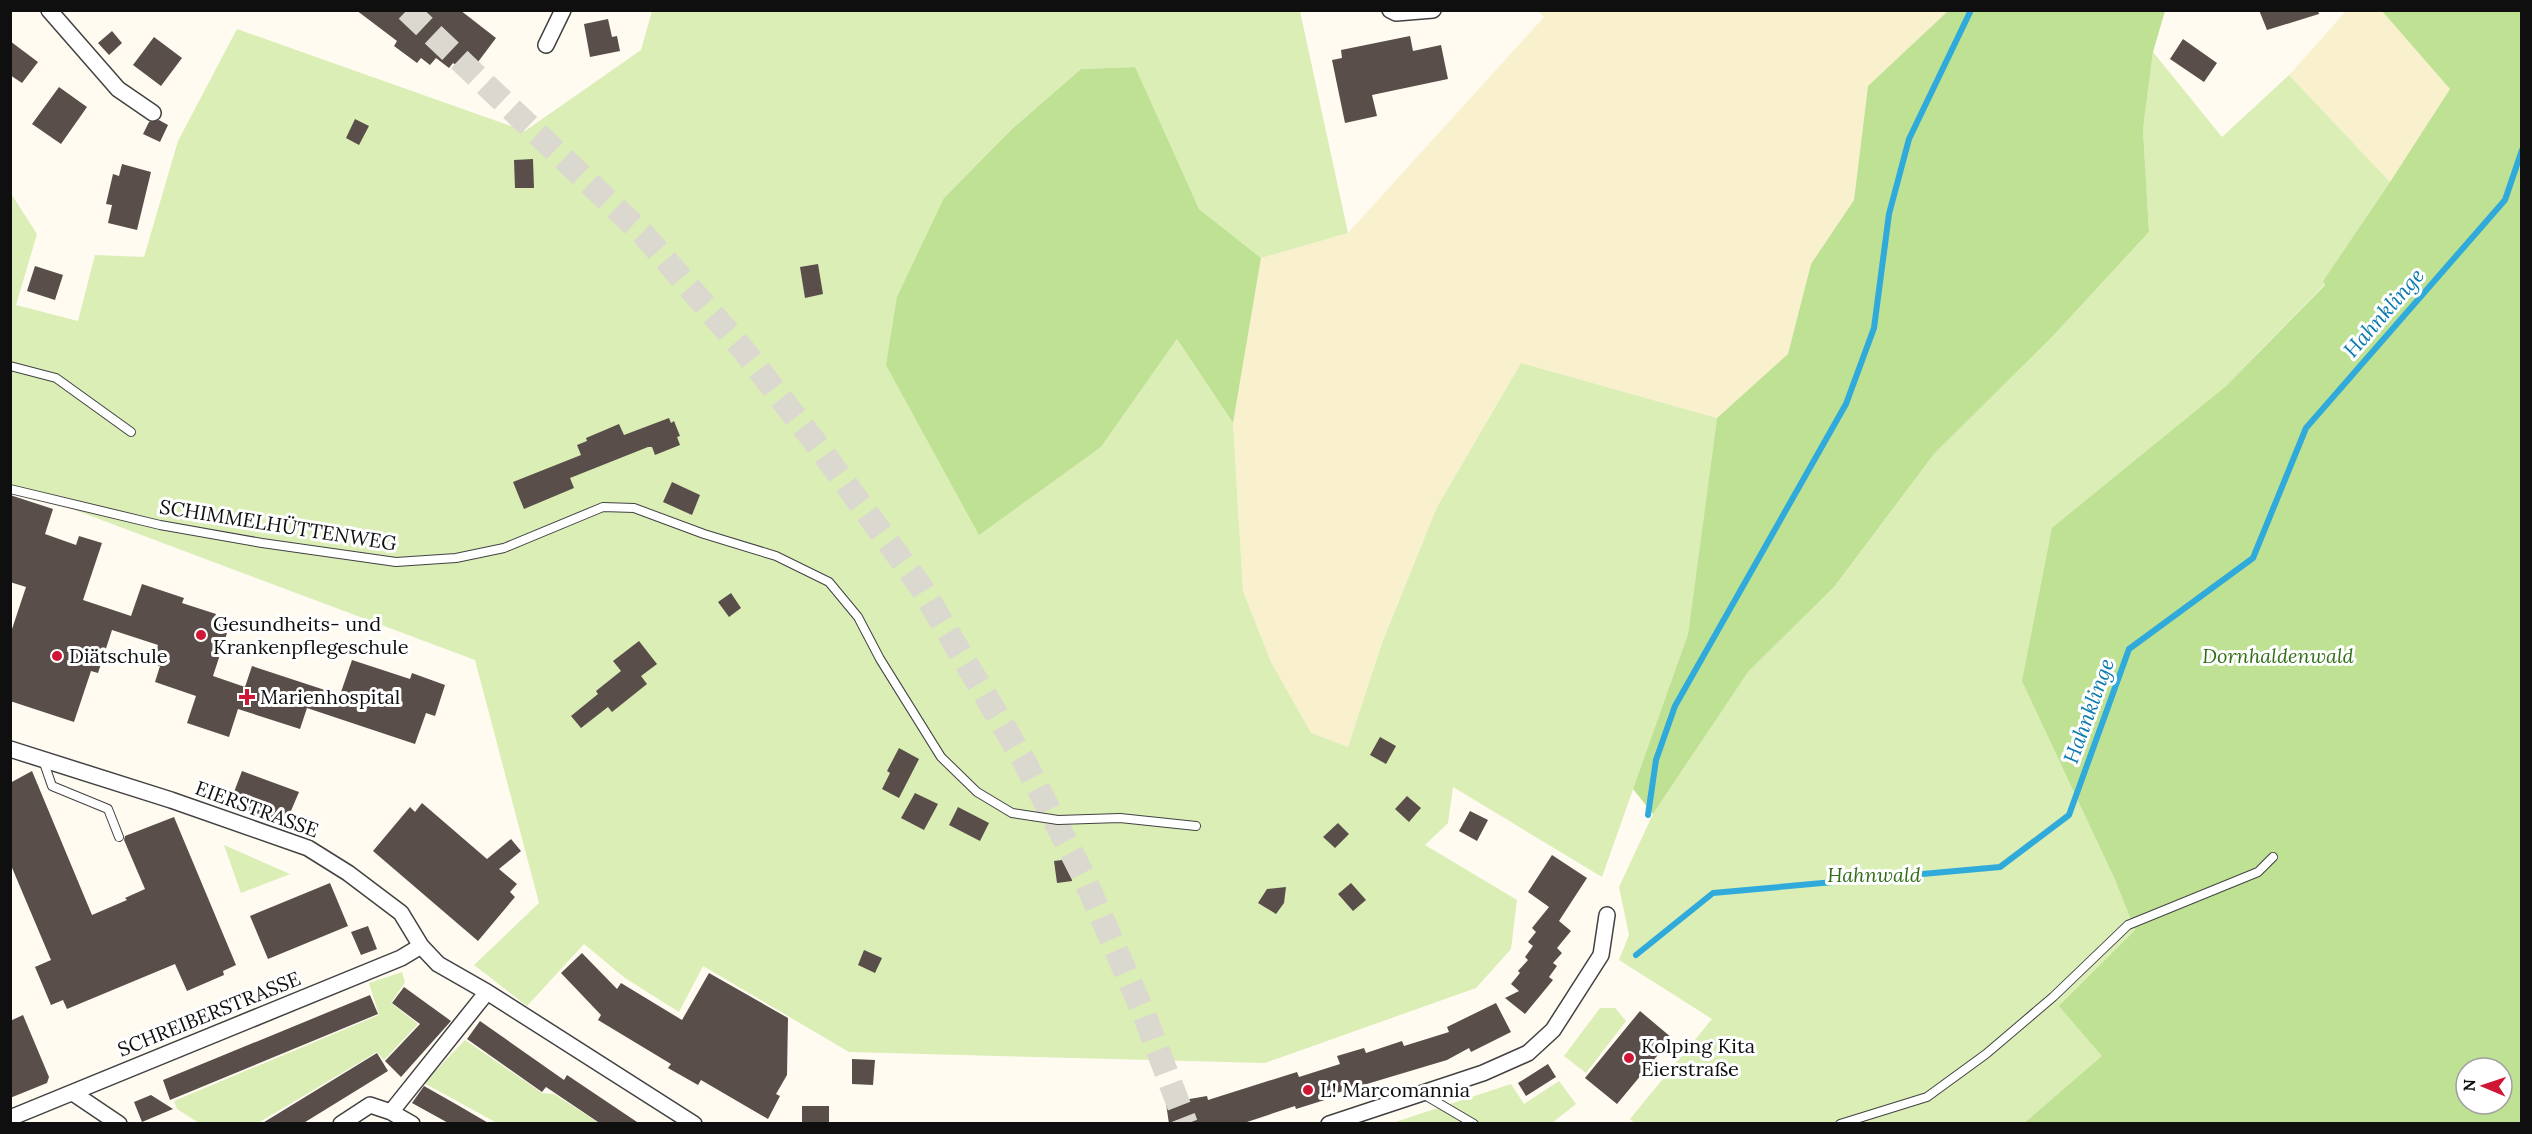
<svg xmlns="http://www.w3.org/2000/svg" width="2532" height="1134" viewBox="0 0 2532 1134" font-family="Lora,serif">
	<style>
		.farmland { fill: #f9f0ce }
		.green { fill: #daeeb6 }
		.forest { fill: #bfe193; fill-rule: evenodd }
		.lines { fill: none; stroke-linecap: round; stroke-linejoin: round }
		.stream { stroke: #2faadb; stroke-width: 6 }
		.building { fill: #594e4a }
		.primary-tunnel { stroke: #dbd8cf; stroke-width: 24; stroke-dasharray: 24 12; stroke-linecap: butt }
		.service-casing { stroke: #424242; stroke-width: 10 }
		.minor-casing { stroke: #424242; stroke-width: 18 }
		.service { stroke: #fff; stroke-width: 8 }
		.minor { stroke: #fff; stroke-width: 15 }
		.poi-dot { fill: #cf1735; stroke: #fff; stroke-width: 2 }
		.labels { text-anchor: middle; stroke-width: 6; stroke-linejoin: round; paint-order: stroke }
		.street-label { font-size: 20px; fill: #0f0f0f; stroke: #fff }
		.poi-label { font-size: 20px; fill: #0f0f0f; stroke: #fff; text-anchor: start }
		.park-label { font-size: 20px; font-style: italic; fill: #336f18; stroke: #fff }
		.water-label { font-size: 21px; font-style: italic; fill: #0a7aaf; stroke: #fff }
	</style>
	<rect width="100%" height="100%" fill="#fffbf1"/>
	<path class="farmland" d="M1538,11H1948L1868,86L1854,200L1811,264L1788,354L1717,418L1521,363L1437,507L1382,643L1348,747L1311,734L1271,662L1243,591L1233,423L1261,258L1348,233L1544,17Z
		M2346,11H2382L2450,89L2390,182L2289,75Z"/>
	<path class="green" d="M652,11H1300L1348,233L1261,258L1199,209L1134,67L1081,69L1013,128L944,198L979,534L1101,447L1177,339L1233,423L1243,591L1271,662L1311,733L1348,747L1382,643L1437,507L1521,363L1717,418L1688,634L1602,877L1453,787L1448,823L1425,845L1517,900L1511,949L1476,988L1265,1063L849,1052L703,966L679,1012L625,978L584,944L527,1006L474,965L539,903L475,660L11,486L10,192L37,234L16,305L78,321L95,255L144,257L178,141L237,29L525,131L641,50Z
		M2153,52L2222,137L2289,75L2390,182L2323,281L2325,284L2225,387L2113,875L2135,930L2060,1006L2103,1056L2024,1123H1635L1630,1119L1712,1019L1619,960L1629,935L1619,887L1653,814L1748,672L1834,587L1934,454L2052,337L2149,232L2143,129Z
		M224,845L290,874L241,893Z
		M402,972L405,982L391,1003L418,1024L384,1060L377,1052L258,1123H199L177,1109L174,1101L379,1015L369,983Z
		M1600,1008H1615L1626,1021L1586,1073L1564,1056Z
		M465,1040L542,1093L554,1094L599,1123H497L424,1083Z
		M1559,1081L1576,1104L1552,1123L1389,1124L1511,1084L1524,1104Z"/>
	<path class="forest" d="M1948,11H2165L2153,52L2143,129L2149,232L2052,337L1934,454L1834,587L1748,672L1653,814L1633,789L1688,634L1717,418L1788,354L1811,264L1854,200L1868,86Z
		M2382,11H2521V1123H2024L2102,1056L2059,1006L2135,930L2113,875L2022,681L2052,528L2225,387L2325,285L2323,281L2390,182L2450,89ZM2466,1068H2502V1104H2466Z
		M1135,67L1199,209L1261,258L1233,423L1177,339L1101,447L979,535L886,365L897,297L944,198L1013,128L1081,69Z"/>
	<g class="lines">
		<path class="stream" d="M1648,815L1656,760L1675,706L1846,404L1874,328L1889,214L1909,139L1971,10
			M1636,955L1713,893L2000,867L2069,815L2129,649L2253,558L2306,428L2505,200L2522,150"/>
	</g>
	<path class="building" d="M356,10H460L496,38L469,74L453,63L449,68L436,58L430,65L421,58L417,63L394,46L397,41Z
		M2259,10H2318L2319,14L2267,30Z
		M608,19L612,37L617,36L620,51L590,57L584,24Z
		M112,31L122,43L109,55L98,43Z
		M1410,36L1413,51L1441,45L1448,79L1372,95L1377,116L1345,123L1332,60L1342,58L1341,50Z
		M154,37L182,58L161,86L133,65Z
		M2183,39L2217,63L2204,82L2170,59Z
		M10,41L38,62L22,83L10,75Z
		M59,87L87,107L61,144L32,124Z
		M355,119L369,126L359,145L346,138Z
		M159,120L168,125L160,142L143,134L149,122Z
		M533,159L534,188H515L514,160Z
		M122,164L151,172L137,230L108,223L112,205L106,204L113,174L119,176Z
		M818,264L823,294L805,298L800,267Z
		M35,266L63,275L55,300L27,291Z
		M669,418L671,423L674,421L680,436L677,437L680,445L655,455L652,447H648L570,478L574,488L524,509L513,482L581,455L577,445L587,441L586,438L619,424L624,435Z
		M672,482L700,495L692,515L663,502Z
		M10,495L53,509L45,534L76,545L79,536L102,543L83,600L131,616L142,584L184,598L182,603L216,614L213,622L229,627L213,676L245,687L252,666L340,695L352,660L410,679L412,673L445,685L435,716L426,713L415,744L307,708L300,729L238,709L229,737L187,723L196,696L155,682L160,666L152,664L158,645L112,630L98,673L91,671L74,722L10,701V635L26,587L10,582Z
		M731,593L741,608L729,617L718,602Z
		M639,641L657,664L641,676L647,684L612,712L608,707L581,728L571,716L598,694L596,691L621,671L613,661Z
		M1380,737L1396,746L1386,764L1370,755Z
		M899,748L919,759L899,798L882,789L890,773L887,771Z
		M32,771L92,915L127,900L125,898L145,889L124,840L125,836L174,817L236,965L223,971L224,975L187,991L175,964L67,1009L63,1000L51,1005L35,967L51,960L10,863V783Z
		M242,771L299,792L285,825L229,805Z
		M915,793L938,804L924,830L901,818Z
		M1407,796L1421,808L1409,822L1395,809Z
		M422,803L487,859L511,839L521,851L499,869L517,884L510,892L515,897L478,941L373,851L410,807L415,812Z
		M958,807L989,823L980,841L949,825Z
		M1470,811L1488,820L1477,841L1459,831Z
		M1338,823L1349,834L1335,848L1323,837Z
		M1552,855L1587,878L1559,921L1571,931L1557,948L1562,953L1553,963L1557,966L1549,977L1553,980L1525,1014L1505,998L1519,991L1511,984L1520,973L1518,971L1528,960L1525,957L1533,946L1528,942L1536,932L1532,928L1549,907L1528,892Z
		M1070,859L1072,881L1057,883L1054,861Z
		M330,883L348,926L268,959L250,916Z
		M1351,883L1366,900L1353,911L1338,894Z
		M1286,887L1284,903L1276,914L1258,903L1267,889Z
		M368,926L377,949L361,955L351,932Z
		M864,950L882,958L875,973L858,965Z
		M582,953L617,989L621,983L682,1020L709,973L788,1018L787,1075L776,1094L780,1096L768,1119L701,1080L698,1085L668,1068L671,1064L598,1020L601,1015L561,973Z
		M404,987L451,1021L401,1077L385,1061L420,1024L392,1003Z
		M370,995L378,1014L170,1100L163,1080Z
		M1496,1003L1511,1032L1471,1052L1469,1048L1447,1060L1330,1095L1331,1098L1296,1109L1295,1106L1241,1124H1169L1166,1103L1207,1096L1208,1100L1297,1072L1299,1077L1340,1064L1337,1056L1364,1048L1366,1053L1402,1041L1404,1046L1449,1032L1447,1027Z
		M1640,1011L1672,1038L1617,1104L1585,1078Z
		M23,1015L49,1077L47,1083L10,1098V1021Z
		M480,1021L564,1080L567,1075L640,1124H601L546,1087L542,1092L467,1039Z
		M377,1053L388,1071L302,1124H261Z
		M852,1059L875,1060L873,1085L852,1084Z
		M1548,1064L1556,1077L1526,1096L1518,1083Z
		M424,1086L454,1103L490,1124H450L412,1103Z
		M151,1095L173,1109L142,1122L134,1102Z
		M802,1106H829V1124H802Z"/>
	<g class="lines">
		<path class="primary-tunnel" d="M407,10L644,235L741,347L818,446L921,587L1023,759L1083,875L1144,1014L1186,1124"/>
		<g class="service-casing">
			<path id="service" d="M10,366L56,378L131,432
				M10,489L160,525L262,543L396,562L456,558L504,548L603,507L634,508L704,534L776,556L829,582L858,617L880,659L941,757L977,792L1012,813L1058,820L1120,818L1196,826
				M43,760L52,786L108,809L119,837
				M1423,1094L1474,1124
				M1840,1124L1927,1097L1986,1054L2053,997L2128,925L2258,872L2273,857"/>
		</g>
		<g class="minor-casing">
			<path id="minor" d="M49,10L118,89L153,113
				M1390,10L1396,13L1433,10
				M546,45L563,10
				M10,749L171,800L308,848L348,873L401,913L421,946L438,964L487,992L694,1124
				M73,1093L119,1124
				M391,1112L412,1124
				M10,1118L401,958L421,946
				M341,1124L370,1105L391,1112L487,992
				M1329,1124L1483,1073L1528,1053L1553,1030L1601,955L1607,915"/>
		</g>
		<use href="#service" class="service"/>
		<use href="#minor" class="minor"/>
	</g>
	<g class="poi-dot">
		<circle cx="201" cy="635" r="6"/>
		<circle cx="57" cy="656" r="6"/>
		<path d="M244 688h6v6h6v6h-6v6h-6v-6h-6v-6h6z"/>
		<circle cx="1629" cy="1058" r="6"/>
		<circle cx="1308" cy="1090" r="6"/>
	</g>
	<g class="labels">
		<g class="street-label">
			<text transform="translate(278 525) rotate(9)" y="7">SCHIMMELHÜTTENWEG</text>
			<text transform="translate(257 809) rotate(20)" y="7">EIERSTRASSE</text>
			<text transform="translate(209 1014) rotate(-22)" y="7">SCHREIBERSTRASSE</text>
		</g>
		<g class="poi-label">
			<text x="213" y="631">Gesundheits- und<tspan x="213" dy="23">Krankenpflegeschule</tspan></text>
			<text x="69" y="663">Diätschule</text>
			<text x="260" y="704">Marienhospital</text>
			<text x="1641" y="1053">Kolping Kita<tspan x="1641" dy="23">Eierstraße</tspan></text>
			<text x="1320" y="1097">L! Marcomannia</text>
		</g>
		<g class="park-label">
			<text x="2278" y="663">Dornhaldenwald</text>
			<text x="1874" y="882">Hahnwald</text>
		</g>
		<g class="water-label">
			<text transform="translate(2384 313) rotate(-49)" y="7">Hahnklinge</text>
			<text transform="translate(2089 711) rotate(-70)" y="7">Hahnklinge</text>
		</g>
	</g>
	<rect width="2532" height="1134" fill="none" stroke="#0f0f0f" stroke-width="24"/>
	<g transform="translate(2484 1086) rotate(272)"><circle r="28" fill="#ffffff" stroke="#9f9f9f" stroke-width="1.5"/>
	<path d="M0-4.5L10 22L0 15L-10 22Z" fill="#cf1735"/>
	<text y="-9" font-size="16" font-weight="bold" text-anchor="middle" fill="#0f0f0f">N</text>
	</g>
</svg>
